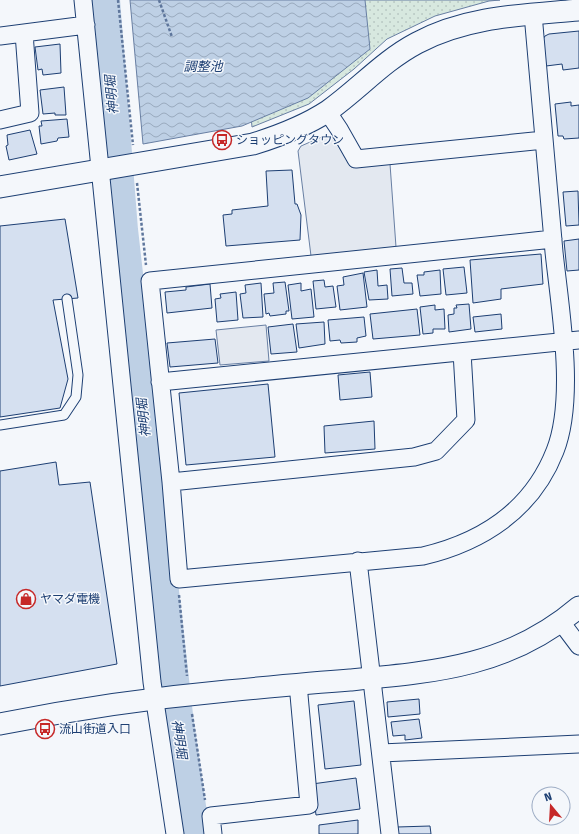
<svg xmlns="http://www.w3.org/2000/svg" width="579" height="834" viewBox="0 0 579 834" font-family="'Fira Sans','Noto Sans JP',sans-serif">
	<style>
		.green { fill: url(#green-dots); stroke: #687fa3 }
		.parking { fill: #e3e8f0; stroke: #687fa3 }
		.water { fill: url(#water-waves); stroke: #687fa3 }
		.lines { fill: none; stroke-linecap: round; stroke-linejoin: round }
		.river { stroke: #bed0e5; stroke-width: 34 }
		.building { fill: #d5e0f0; stroke: #1d3f73 }
		.service-casing { stroke: #1d3f73; stroke-width: 11 }
		.minor-casing { stroke: #1d3f73; stroke-width: 19 }
		.tertiary-casing { stroke: #1d3f73; stroke-width: 23 }
		.path { stroke: #5e769c; stroke-width: 2.5; stroke-dasharray: 3 2; stroke-linecap: butt }
		.service { stroke: #f4f7fb; stroke-width: 9 }
		.minor { stroke: #f4f7fb; stroke-width: 17 }
		.tertiary { stroke: #f4f7fb; stroke-width: 21 }
		.labels { text-anchor: middle; stroke-width: 3; stroke-linejoin: round; paint-order: stroke }
		.poi-label { font-size: 12px; fill: #1d3f73; stroke: #f4f7fb; text-anchor: start }
		.water-label { font-size: 13px; font-style: italic; fill: #1d3f73; stroke: #f4f7fb }
	</style>
	<defs>
		<pattern id="green-dots" width="8" height="8" patternUnits="userSpaceOnUse"><rect width="8" height="8" fill="#d7e8df"/><path d="M2 2h.1M6 6h.1" fill="none" stroke="#b8c8c3" stroke-width="1.8" stroke-linecap="round"/></pattern>
		<pattern id="water-waves" width="16" height="10" patternUnits="userSpaceOnUse"><rect width="16" height="10" fill="#bed0e5"/><path d="M0 5q4-4 8 0t8 0" fill="none" stroke="#9aaabe"/></pattern>
	</defs>
	<rect width="100%" height="100%" fill="#f4f7fb"/>
	<path class="green" d="M240,0H500L489,1L435,16L387,39L354,69L309,104L252,127Z"/>
	<path class="parking" d="M324,136L333,137L351,167L390,164L396,247L311,256L298,151L301,146Z
		M266,325L269,361L220,365L216,330Z"/>
	<path class="water" d="M130,0H365L370,49L308,98L242,126L143,144Z"/>
	<g class="lines">
		<path class="river" d="M103,0L121,230L177,724L193,834"/>
	</g>
	<path class="building" d="M579,31V68L563,70L562,64L546,66L543,39L545,36L549,34Z
		M60,44L61,73L43,75L42,69L38,70L35,47Z
		M64,87L66,115H55V113L43,114L40,90Z
		M571,102V106L579,105V138L564,139L563,136H558L555,104Z
		M67,119L69,137L58,138L57,141L41,144L39,126H42L41,121Z
		M30,130L37,154L9,160L6,146L8,145L7,135Z
		M292,170L295,204H297L301,215L300,240L226,246L223,215L232,214V210L268,206L266,171Z
		M578,191L579,225L566,226L563,192Z
		M65,219L78,298L53,300L68,379L60,408L0,417V226Z
		M579,239V270L567,271L564,241Z
		M541,254L543,284L501,289V299L473,303L470,260Z
		M464,267L467,293L446,295L443,269Z
		M402,268L404,283H412L413,294L392,296L390,269Z
		M377,270L378,286L387,285L388,299L369,300L364,272Z
		M440,270L441,294L420,296L417,275H424V272Z
		M363,273L367,307L340,310L337,286L344,285L343,277Z
		M324,280L325,287L333,286L336,307L316,309L313,281Z
		M285,282L289,311H286V314L270,316L269,313L266,314L264,294L274,293L273,283Z
		M261,283L263,317L243,318L240,294L246,293L245,285Z
		M301,283V291L311,289L314,317L292,319L288,285Z
		M210,284L212,308L167,313L165,292L186,290V287Z
		M236,292L238,320L217,322L215,299L221,298L220,294Z
		M469,304L471,329L449,332L448,315L454,314V308H457L456,305Z
		M435,305V310L444,309L445,329H433V333L423,334L420,307Z
		M417,309L420,335L373,339L370,314Z
		M501,314L502,329L475,332L473,317Z
		M364,317L366,336L357,338V342L341,343L340,340L330,341L328,320Z
		M324,322L325,344L299,348L296,324Z
		M293,324L297,352L271,354L268,327Z
		M215,339L218,363L170,367L167,343Z
		M370,372L372,397L340,400L338,375Z
		M268,384L275,457L186,465L179,393Z
		M374,421L375,449L325,453L324,426Z
		M56,462L59,485L90,482L117,664L0,686V471Z
		M419,699L420,714L388,717L387,702Z
		M354,701L361,765L325,769L318,705Z
		M419,719L422,738L405,740V735L393,736L391,722Z
		M356,778L360,809L316,815L312,784Z
		M358,820V834H319V825Z
		M430,826L431,834H397V827Z"/>
	<g class="lines">
		<g class="service-casing">
			<path id="service" d="M0,425L64,415L76,397L78,375L67,299"/>
		</g>
		<g class="minor-casing">
			<path id="minor" d="M83,0L152,682L175,834
				M533,14C540,93 547,173 554,252C560,309 576,398 555,451C532,510 482,542 423,556L179,579L171,482L150,281L553,239
				M0,36L86,25
				M327,111L339,129L356,159L544,140
				M0,120L30,113L24,33
				M160,382L579,340
				M171,482L414,457L436,451L466,420L462,352
				M358,561L390,834
				M561,622L579,646
				M381,753L579,744
				M213,834L211,816L309,805L298,684"/>
		</g>
		<g class="tertiary-casing">
			<path id="tertiary" d="M0,187L253,144C279,136 305,126 328,111C359,89 383,61 417,43C467,16 524,15 579,10
				M0,724C75,709 151,698 227,691C268,687 309,683 350,680C437,672 510,666 579,607"/>
		</g>
		<path class="path" d="M118,0L133,145
			M159,0L172,37
			M137,183L146,265
			M179,595L187,676
			M192,714L205,800"/>
		<use href="#service" class="service"/>
		<use href="#minor" class="minor"/>
		<use href="#tertiary" class="tertiary"/>
	</g>
	<defs>
		<g id="bus-ring" transform="scale(1)"><circle r="9.5" fill="#f4f7fb" stroke="#c62828" stroke-width="1.5"/><path d="M-5-6H5V4H4V6H2V4H-2V6H-4V4H-5ZM-3.5-4V0h7V-4ZM-3.5 1.2v1.5H-2V1.2ZM2 1.2v1.5H3.5V1.2Z" fill="#c62828"/></g>
		<g id="shop-ring" transform="scale(1)"><circle r="9.5" fill="#f4f7fb" stroke="#c62828" stroke-width="1.5"/><path d="M-5-2.5h2.3a2.7 3.5 0 0 1 5.4 0H5L5.5 6h-11ZM-1.5-2.5h3a1.5 2.3 0 0 0-3 0Z" fill="#c62828"/></g>
	</defs>
	<g fill-rule="evenodd">
		<use href="#bus-ring" x="222" y="140"/>
		<use href="#shop-ring" x="26" y="599"/>
		<use href="#bus-ring" x="45" y="729"/>
	</g>
	<g class="labels">
		<g class="poi-label">
			<text x="236" y="144">ショッピングタウン</text>
			<text x="40" y="603">ヤマダ電機</text>
			<text x="59" y="733">流山街道入口</text>
		</g>
		<g class="water-label">
			<text x="203" y="71">調整池</text>
			<text transform="translate(111 95) rotate(-95)" y="5">神明堀</text>
			<text transform="translate(143 418) rotate(-96)" y="5">神明堀</text>
			<text transform="translate(180 739) rotate(82)" y="5">神明堀</text>
		</g>
	</g>
	<g transform="translate(551 806) rotate(342)"><circle r="19" fill="#f4f7fb" stroke="#9eadc5"/>
	<path d="M0-3L7 15L0 10L-7 15Z" fill="#c62828"/>
	<text y="-6" font-size="11" font-weight="bold" text-anchor="middle" fill="#1d3f73">N</text>
	</g>
</svg>
